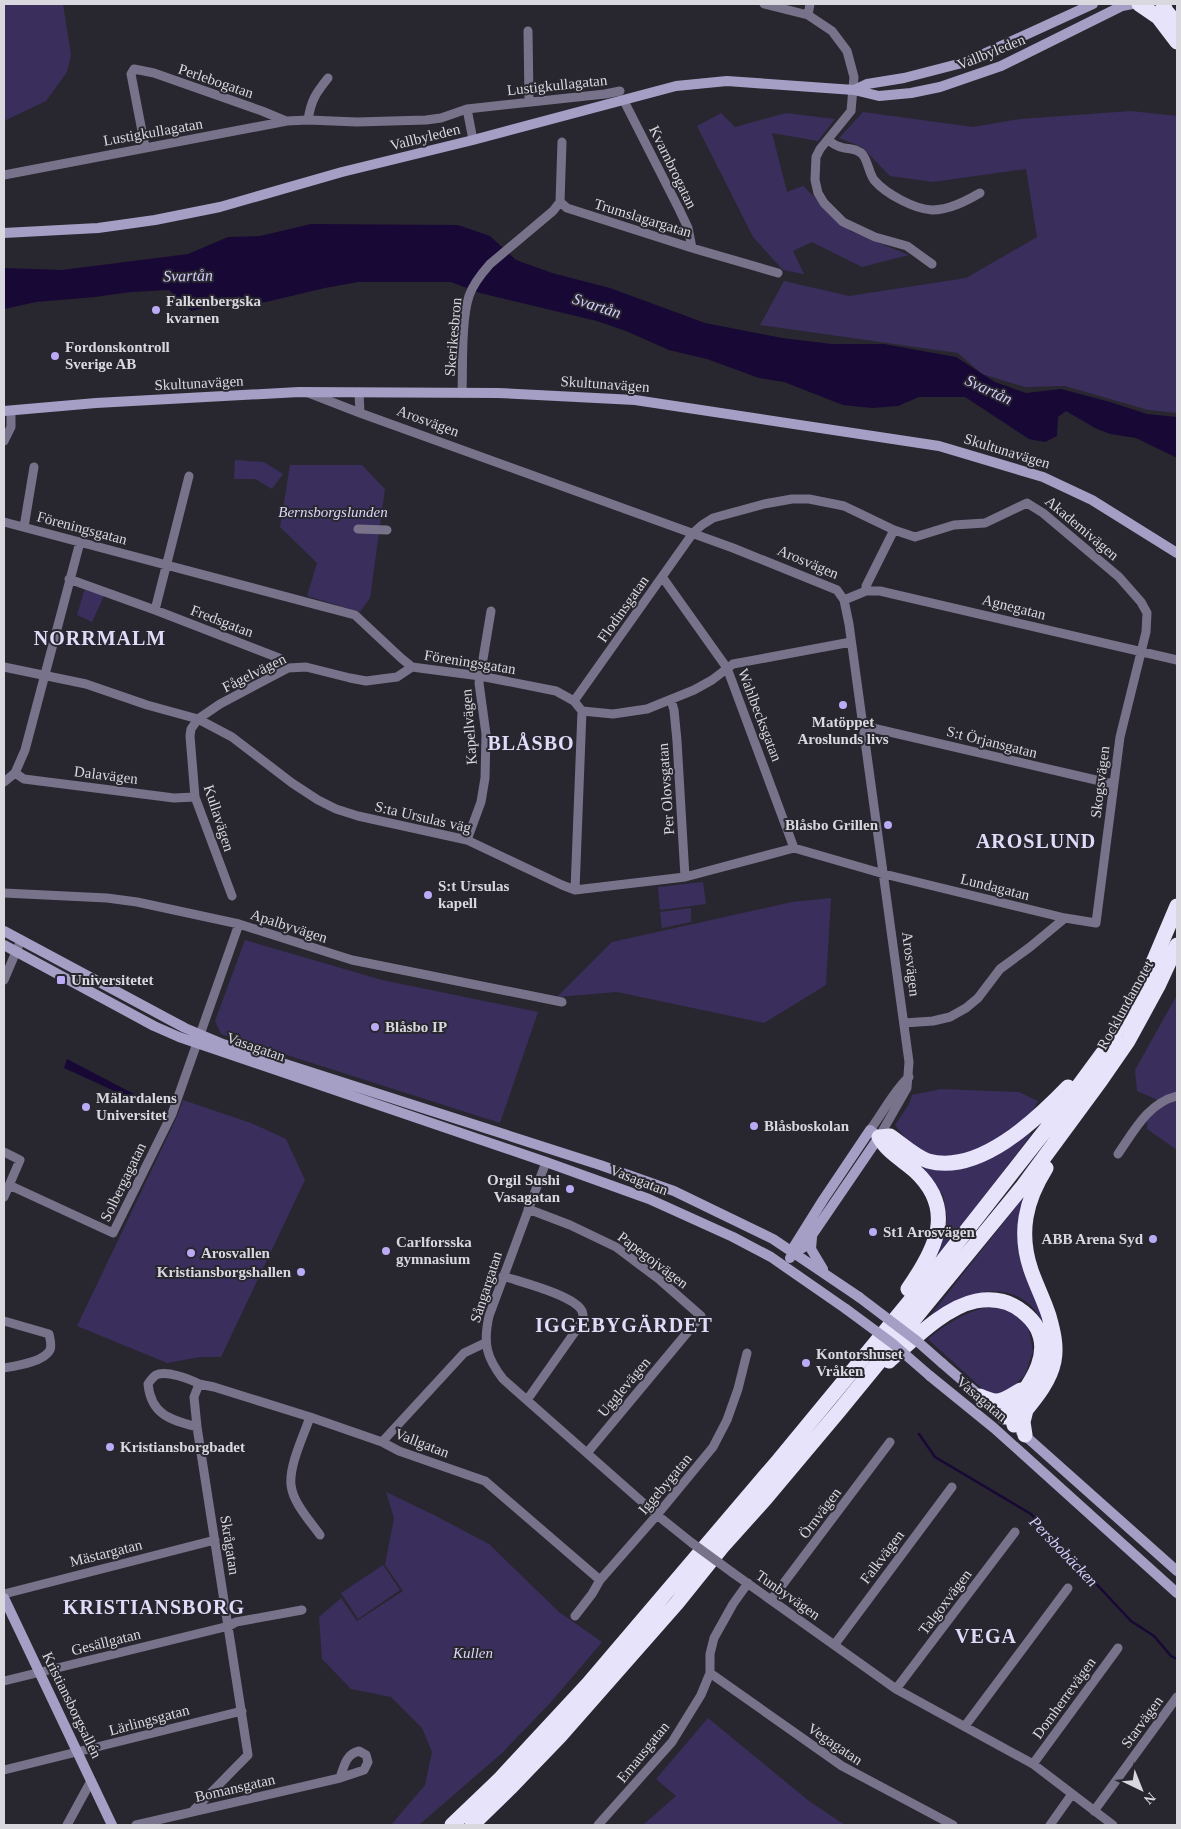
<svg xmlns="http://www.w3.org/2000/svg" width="1181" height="1829" viewBox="0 0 1181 1829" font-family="Georgia,serif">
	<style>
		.green { fill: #3a2e5c }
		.water { fill: #180835 }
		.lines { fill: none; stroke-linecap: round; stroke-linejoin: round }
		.stream { stroke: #180835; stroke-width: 2.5 }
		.street { stroke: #78738b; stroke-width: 9 }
		.secondary { stroke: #a59ec5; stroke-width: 10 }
		.highway { stroke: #e7e3fb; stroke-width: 15 }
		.street-bridge { stroke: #78738b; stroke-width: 9 }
		.secondary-bridge { stroke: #a59ec5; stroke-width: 10 }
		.poi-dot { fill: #bbaaf6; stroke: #28272f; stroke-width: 2 }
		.labels { text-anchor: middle; stroke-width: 4; stroke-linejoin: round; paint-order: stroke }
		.street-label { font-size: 15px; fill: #d9d8de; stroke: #28272f }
		.poi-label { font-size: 15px; font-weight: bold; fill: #d9d8de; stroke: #28272f; text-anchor: start }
		.park-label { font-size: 15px; font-style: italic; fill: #dcd6f7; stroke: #28272f }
		.water-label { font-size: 16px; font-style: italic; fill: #d6cdfe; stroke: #28272f }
		.district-label { font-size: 20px; font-weight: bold; letter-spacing: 1px; fill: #e0dbf8; stroke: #28272f }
	</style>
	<rect width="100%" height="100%" fill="#28272f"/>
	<path class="green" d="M4,4H63L71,55L67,72L46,101L4,121Z
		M1131,111L1177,116V413L1148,410L1065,386L1025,387L982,374L958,353L760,325L784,281L849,296L966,278L1037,237L1026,169L933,182L890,176L862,147L839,138L863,112L973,127L1020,119Z
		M721,113L735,127L786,113L835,119L818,141L772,133L787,192L803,186L850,231L909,255L862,267L812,242L793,251L804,274L783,270L753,237L697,126Z
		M235,460L264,462L283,474L272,489L255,479H234Z
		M290,465H362L385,489L370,598L360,612L307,596L317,563L280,527Z
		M85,588L104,596L92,622L77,615Z
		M703,882L706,904L660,910L658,887Z
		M831,898L826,985L764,1023L617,992L557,997L612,942L792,902Z
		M691,908V922L662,928L660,912Z
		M245,940L382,980L538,1012L500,1123L221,1034L215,1021Z
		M1177,995V1150L1147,1129V1115L1162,1102L1137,1091L1135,1070Z
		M941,1089L1019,1092L1038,1101C1035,1107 1031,1115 1026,1120C1002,1142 958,1167 925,1154C912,1149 903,1135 895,1125L909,1104L912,1095Z
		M183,1100L251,1123L286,1139L305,1180L221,1357H200L167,1363L77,1326L176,1119Z
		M1030,1132L1031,1135L931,1265L944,1236L947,1217L943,1195L910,1156L926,1166Z
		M1026,1194L1019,1222L1047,1333C1042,1322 1038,1311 1028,1303C1013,1290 987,1288 969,1296C954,1303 939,1314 925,1322Z
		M986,1307L1010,1310L1028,1326L1033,1351L1025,1375L1006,1394L987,1393L928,1339C946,1324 964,1313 986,1307Z
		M386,1492L432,1514L489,1544L559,1612L602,1642L551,1702L502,1753L419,1825H391L425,1785L432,1752L422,1728L391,1697L351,1689L322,1659L319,1617L341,1598L357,1621L403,1591L385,1565L394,1518Z
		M383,1565L400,1590L358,1619L341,1593Z
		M708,1718L809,1801L845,1825H643L676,1796L656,1779Z"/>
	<path class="water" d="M311,224L458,225L490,236L516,260L552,273L610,288L705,323L782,338L832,344H884L956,357L995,382L1026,393L1061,389L1110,402L1147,414L1177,417V458L1136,438L1110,434L1095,428L1066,411L1058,417L1057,436L1045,442L1029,439L965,397H919L898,406L872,408L843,405L784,382L759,378L707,359L669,350L626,331L597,321L480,293L451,282H358L325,288L266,302L208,307L191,311L169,290L131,292L95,297L36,302L4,309V268L62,270L188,254L228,237L260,236Z
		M67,1059L134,1094L132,1099L64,1068Z"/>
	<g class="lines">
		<path class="stream" d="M919,1434L935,1457L1031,1514L1131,1621L1154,1636L1171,1656L1177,1659"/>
		<path class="street" d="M764,4L808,15L832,31L847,51L854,77L851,111L820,149L816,157L815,180L818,193L824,203L843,222L875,237L907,246L932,264
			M808,15L810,4
			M528,31L529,101
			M624,101L679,209L688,228L692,248
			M467,109L473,140
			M308,120C311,100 316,93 328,78
			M828,140C831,142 834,145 838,146C846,150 857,147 863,155C868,162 869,173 874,180C886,194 914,209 932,210C949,210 966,201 980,193
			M562,142L560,202L567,208L692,248L778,273
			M145,147L131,74L134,69L154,73L262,111L286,121
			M4,175L287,121L308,120L357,122L426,120L441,118L467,109L605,94L620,91
			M306,392L360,413
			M359,392L360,413L733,548L837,590L844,600L849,624L909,1062L907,1088L879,1137
			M462,393C463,367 461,320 469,296C473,284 482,273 490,264L553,211L560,202
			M4,441L11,427V411
			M189,476L155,610L279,658
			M4,522L355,615L401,658L412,667L480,676L556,691L574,701L582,711L613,714L647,709L694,690L712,680L733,664L851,642
			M24,527L34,467
			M358,529L387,530
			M663,578L727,668L794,848
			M69,579L155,610
			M866,591V586L894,530
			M844,600L866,591H880L1177,660
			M4,667L86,684L147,705L198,719L232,737L292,783L318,800L336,809L358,816L467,840L562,885L575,890L685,877L794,848L884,874L1065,918L1096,923L1120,737L1146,632L1147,613L1141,602L1119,577L1043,513L1027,503L985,523L954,525L915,537L894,530L844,506L809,499H792L764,504L713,518L702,525L693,533L574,701
			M671,700L674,710L677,741L685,877
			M864,726L1113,784
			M15,773L24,779L174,798L195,797
			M4,782L15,773L25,750L80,542
			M467,840L481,802L485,778L486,734L479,683L491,611
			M575,890L582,711
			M4,893L107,898L137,902L239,924L352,960L562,1002
			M232,896L195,797L190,736L191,729L198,719L220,704L288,668L306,667L350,678L366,681L397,677L412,667
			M4,980L21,940
			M904,1023L933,1021L950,1017L966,1008L978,998L1000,969L1030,947L1065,918
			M870,1130C882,1114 895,1089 909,1077
			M4,1152L20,1160L4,1197
			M1118,1154C1134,1131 1148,1103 1177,1096
			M546,1162L489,1316C483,1343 486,1357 503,1379L657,1515L692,1543
			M9,1185L113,1233L172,1114L239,924
			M528,1209L570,1225L616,1247L660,1280L701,1316L587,1453
			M503,1276C520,1282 574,1295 582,1311C583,1314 583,1317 584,1319L527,1400
			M4,1321L49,1334C50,1339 52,1345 50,1350C44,1362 16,1366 4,1368
			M310,1417C304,1435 289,1465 291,1485C293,1503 310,1521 320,1535
			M197,1427C171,1420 151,1415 148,1384C150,1381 153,1377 156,1375C166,1370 190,1379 199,1384
			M382,1442L464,1353L485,1343
			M733,1573L896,1689L1033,1764L1113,1825
			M4,1594L215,1540
			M771,1600L890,1442
			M575,1616L592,1594L600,1580L657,1515L713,1447L727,1420L738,1389L747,1353
			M835,1644L952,1487
			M710,1673L842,1766L953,1825
			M4,1681L229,1626L236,1622L302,1610
			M896,1689L1015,1532
			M965,1726L1068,1588
			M1033,1764L1118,1648
			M4,1770L242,1711
			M1094,1811L1177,1697
			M192,1812L248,1755L197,1427L194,1397L199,1384L214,1387L310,1417L382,1442L399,1451L485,1481L600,1580
			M67,1825L91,1781
			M136,1825L340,1778C344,1766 346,1754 359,1751L366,1755L368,1762L364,1770L340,1778
			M598,1825L672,1742L701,1695L710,1673V1654L714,1638L733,1604L748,1583
			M1050,1825L1072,1794"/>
		<path class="secondary" d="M854,90L867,84L904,78L966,62L1093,4
			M4,233L98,228L155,220L220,207L342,172L473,140L676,86L727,81L854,90L879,96L911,93L940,87L1001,66L1122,6L1132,4
			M4,411L96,403L299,392L498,393L635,400L939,446L1043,477L1092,500L1177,553
			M4,931L185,1028L223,1044L600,1165L674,1191L773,1239L859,1297
			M4,945L154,1026L179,1037L546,1162L649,1199L733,1237L771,1257L846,1309
			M812,1237L811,1249L823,1269
			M790,1258L793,1253V1248L823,1200L870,1130L879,1137L804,1247L793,1253
			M942,1363L1009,1421
			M930,1376L994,1428L1177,1593
			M1021,1432L1177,1571
			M4,1598L112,1825"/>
		<path class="highway" d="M1139,4L1158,17L1177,42
			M1163,4L1166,11L1177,24
			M908,1289C935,1250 957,1210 915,1171C903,1160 887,1152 879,1137L890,1136C902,1144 914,1156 928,1161C979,1175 1036,1120 1068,1087
			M889,1361C912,1341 945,1307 976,1301C993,1298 1010,1301 1023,1312C1064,1344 1029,1388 1004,1417
			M980,1396C1001,1406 1004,1399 1021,1390
			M1014,1425C1029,1405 1049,1386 1054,1361C1057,1346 1053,1330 1049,1316C1044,1300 1036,1285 1031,1270C1018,1232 1026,1200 1046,1168
			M1025,1435L1023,1422L1026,1410
			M452,1825L499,1780L588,1684L778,1461L938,1267L1055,1118L1108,1046L1149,972L1177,906
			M472,1825L510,1788L560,1736L677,1603L722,1547L766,1498L839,1411L1023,1186L1101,1080L1128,1041L1158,986L1177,945"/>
		<path class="street-bridge" d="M692,1543L733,1573"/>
		<path class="secondary-bridge" d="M859,1297L917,1341L942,1363
			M846,1309L892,1343L930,1376"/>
	</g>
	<g class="poi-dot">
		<circle cx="156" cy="310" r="5"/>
		<circle cx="55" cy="356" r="5"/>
		<circle cx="843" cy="705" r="5"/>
		<circle cx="888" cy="825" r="5"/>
		<circle cx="428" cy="895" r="5"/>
		<rect x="56" y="975" width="10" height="10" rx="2.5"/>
		<circle cx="375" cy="1027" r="5"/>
		<circle cx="86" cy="1107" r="5"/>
		<circle cx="754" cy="1126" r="5"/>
		<circle cx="570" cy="1189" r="5"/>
		<circle cx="873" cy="1232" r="5"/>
		<circle cx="1153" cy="1239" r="5"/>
		<circle cx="386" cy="1251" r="5"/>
		<circle cx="191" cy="1253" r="5"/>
		<circle cx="301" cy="1272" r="5"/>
		<circle cx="806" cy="1363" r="5"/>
		<circle cx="110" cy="1447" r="5"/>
	</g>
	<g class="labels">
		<g class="street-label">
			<text transform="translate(991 52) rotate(-22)" y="5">Vallbyleden</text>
			<text transform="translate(216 81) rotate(19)" y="5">Perlebogatan</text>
			<text transform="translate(557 85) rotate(-6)" y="5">Lustigkullagatan</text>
			<text transform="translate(153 132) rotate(-10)" y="5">Lustigkullagatan</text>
			<text transform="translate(425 137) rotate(-14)" y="5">Vallbyleden</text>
			<text transform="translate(673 167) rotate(64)" y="5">Kvarnbrogatan</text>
			<text transform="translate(643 218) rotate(17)" y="5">Trumslagargatan</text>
			<text transform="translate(453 337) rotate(-85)" y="5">Skerikesbron</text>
			<text transform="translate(199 383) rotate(-3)" y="5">Skultunavägen</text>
			<text transform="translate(605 384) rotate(4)" y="5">Skultunavägen</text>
			<text transform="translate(428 421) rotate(20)" y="5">Arosvägen</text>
			<text transform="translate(1007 451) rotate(17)" y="5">Skultunavägen</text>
			<text transform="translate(82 528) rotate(15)" y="5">Föreningsgatan</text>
			<text transform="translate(1082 528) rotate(40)" y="5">Akademivägen</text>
			<text transform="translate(808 562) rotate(23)" y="5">Arosvägen</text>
			<text transform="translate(1014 607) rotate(14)" y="5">Agnegatan</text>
			<text transform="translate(623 609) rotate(-55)" y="5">Flodinsgatan</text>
			<text transform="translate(222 621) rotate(21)" y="5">Fredsgatan</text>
			<text transform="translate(470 662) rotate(9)" y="5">Föreningsgatan</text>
			<text transform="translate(254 673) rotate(-26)" y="5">Fågelvägen</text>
			<text transform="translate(760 715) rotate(69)" y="5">Wahlbecksgatan</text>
			<text transform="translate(469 727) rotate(-94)" y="5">Kapellvägen</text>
			<text transform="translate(992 742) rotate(14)" y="5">S:t Örjansgatan</text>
			<text transform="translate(106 775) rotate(7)" y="5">Dalavägen</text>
			<text transform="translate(1100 782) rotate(-83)" y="5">Skogsvägen</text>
			<text transform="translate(666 789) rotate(-94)" y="5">Per Olovsgatan</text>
			<text transform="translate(423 817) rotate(13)" y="5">S:ta Ursulas väg</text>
			<text transform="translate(219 818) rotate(72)" y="5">Kullavägen</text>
			<text transform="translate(995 887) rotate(14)" y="5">Lundagatan</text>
			<text transform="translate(289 926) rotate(18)" y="5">Apalbyvägen</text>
			<text transform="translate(911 964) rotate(83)" y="5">Arosvägen</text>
			<text transform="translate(1125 1005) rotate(-61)" y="5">Rocklundamotet</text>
			<text transform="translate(256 1047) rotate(19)" y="5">Vasagatan</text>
			<text transform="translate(639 1180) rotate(21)" y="5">Vasagatan</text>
			<text transform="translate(123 1182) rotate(-64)" y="5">Solbergagatan</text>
			<text transform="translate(653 1260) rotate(37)" y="5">Papegojvägen</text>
			<text transform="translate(486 1287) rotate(-72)" y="5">Sångargatan</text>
			<text transform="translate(624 1387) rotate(-50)" y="5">Ugglevägen</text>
			<text transform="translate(982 1399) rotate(40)" y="5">Vasagatan</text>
			<text transform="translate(422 1443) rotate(21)" y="5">Vallgatan</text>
			<text transform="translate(665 1484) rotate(-50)" y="5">Iggebygatan</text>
			<text transform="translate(820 1513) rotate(-53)" y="5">Örnvägen</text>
			<text transform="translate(230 1545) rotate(81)" y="5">Skrågatan</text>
			<text transform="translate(106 1553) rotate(-14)" y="5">Mästargatan</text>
			<text transform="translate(882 1557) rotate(-53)" y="5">Falkvägen</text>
			<text transform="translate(788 1595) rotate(35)" y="5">Tunbyvägen</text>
			<text transform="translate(945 1602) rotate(-53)" y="5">Talgoxvägen</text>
			<text transform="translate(106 1642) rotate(-14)" y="5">Gesällgatan</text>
			<text transform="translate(1064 1698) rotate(-54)" y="5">Domherrevägen</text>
			<text transform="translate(72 1705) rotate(64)" y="5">Kristiansborgsallén</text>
			<text transform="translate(149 1720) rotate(-15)" y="5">Lärlingsgatan</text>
			<text transform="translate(1142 1722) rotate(-54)" y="5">Starvägen</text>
			<text transform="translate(835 1744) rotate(34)" y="5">Vegagatan</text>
			<text transform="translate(643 1752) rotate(-51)" y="5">Emausgatan</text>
			<text transform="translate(235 1788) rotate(-13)" y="5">Bomansgatan</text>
		</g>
		<g class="poi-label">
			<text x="166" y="306">Falkenbergska<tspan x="166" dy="17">kvarnen</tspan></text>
			<text x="65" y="352">Fordonskontroll<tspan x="65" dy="17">Sverige AB</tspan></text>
			<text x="843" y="727" text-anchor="middle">Matöppet<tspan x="843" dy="17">Aroslunds livs</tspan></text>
			<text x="878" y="830" text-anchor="end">Blåsbo Grillen</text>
			<text x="438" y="891">S:t Ursulas<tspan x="438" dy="17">kapell</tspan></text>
			<text x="71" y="985">Universitetet</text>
			<text x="385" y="1032">Blåsbo IP</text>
			<text x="96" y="1103">Mälardalens<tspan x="96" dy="17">Universitet</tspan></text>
			<text x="764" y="1131">Blåsboskolan</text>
			<text x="560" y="1185" text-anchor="end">Orgil Sushi<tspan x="560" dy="17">Vasagatan</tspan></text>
			<text x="883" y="1237">St1 Arosvägen</text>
			<text x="1143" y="1244" text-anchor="end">ABB Arena Syd</text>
			<text x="396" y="1247">Carlforsska<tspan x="396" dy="17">gymnasium</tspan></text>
			<text x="201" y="1258">Arosvallen</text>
			<text x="291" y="1277" text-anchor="end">Kristiansborgshallen</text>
			<text x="816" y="1359">Kontorshuset<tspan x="816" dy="17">Vråken</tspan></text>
			<text x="120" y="1452">Kristiansborgbadet</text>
		</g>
		<g class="park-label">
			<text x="333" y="517">Bernsborgslunden</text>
			<text x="473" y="1658">Kullen</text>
		</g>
		<g class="water-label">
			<text transform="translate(188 275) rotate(-1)" y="6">Svartån</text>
			<text transform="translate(597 305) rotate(18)" y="6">Svartån</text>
			<text transform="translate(989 389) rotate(25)" y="6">Svartån</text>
			<text transform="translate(1064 1551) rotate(46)" y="6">Persbobäcken</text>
		</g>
		<g class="district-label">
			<text x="100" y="645">NORRMALM</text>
			<text x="531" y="750">BLÅSBO</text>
			<text x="1036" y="848">AROSLUND</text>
			<text x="624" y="1332">IGGEBYGÄRDET</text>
			<text x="154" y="1614">KRISTIANSBORG</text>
			<text x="986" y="1643">VEGA</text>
		</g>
	</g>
	<rect width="1181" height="1829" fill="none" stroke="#d9d8de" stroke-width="10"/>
	<g transform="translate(1141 1789) rotate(137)" stroke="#28272f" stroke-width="4" paint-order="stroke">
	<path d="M0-4L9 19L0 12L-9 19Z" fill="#d9d8de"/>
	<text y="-8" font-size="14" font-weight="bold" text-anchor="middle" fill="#d9d8de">N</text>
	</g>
</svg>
